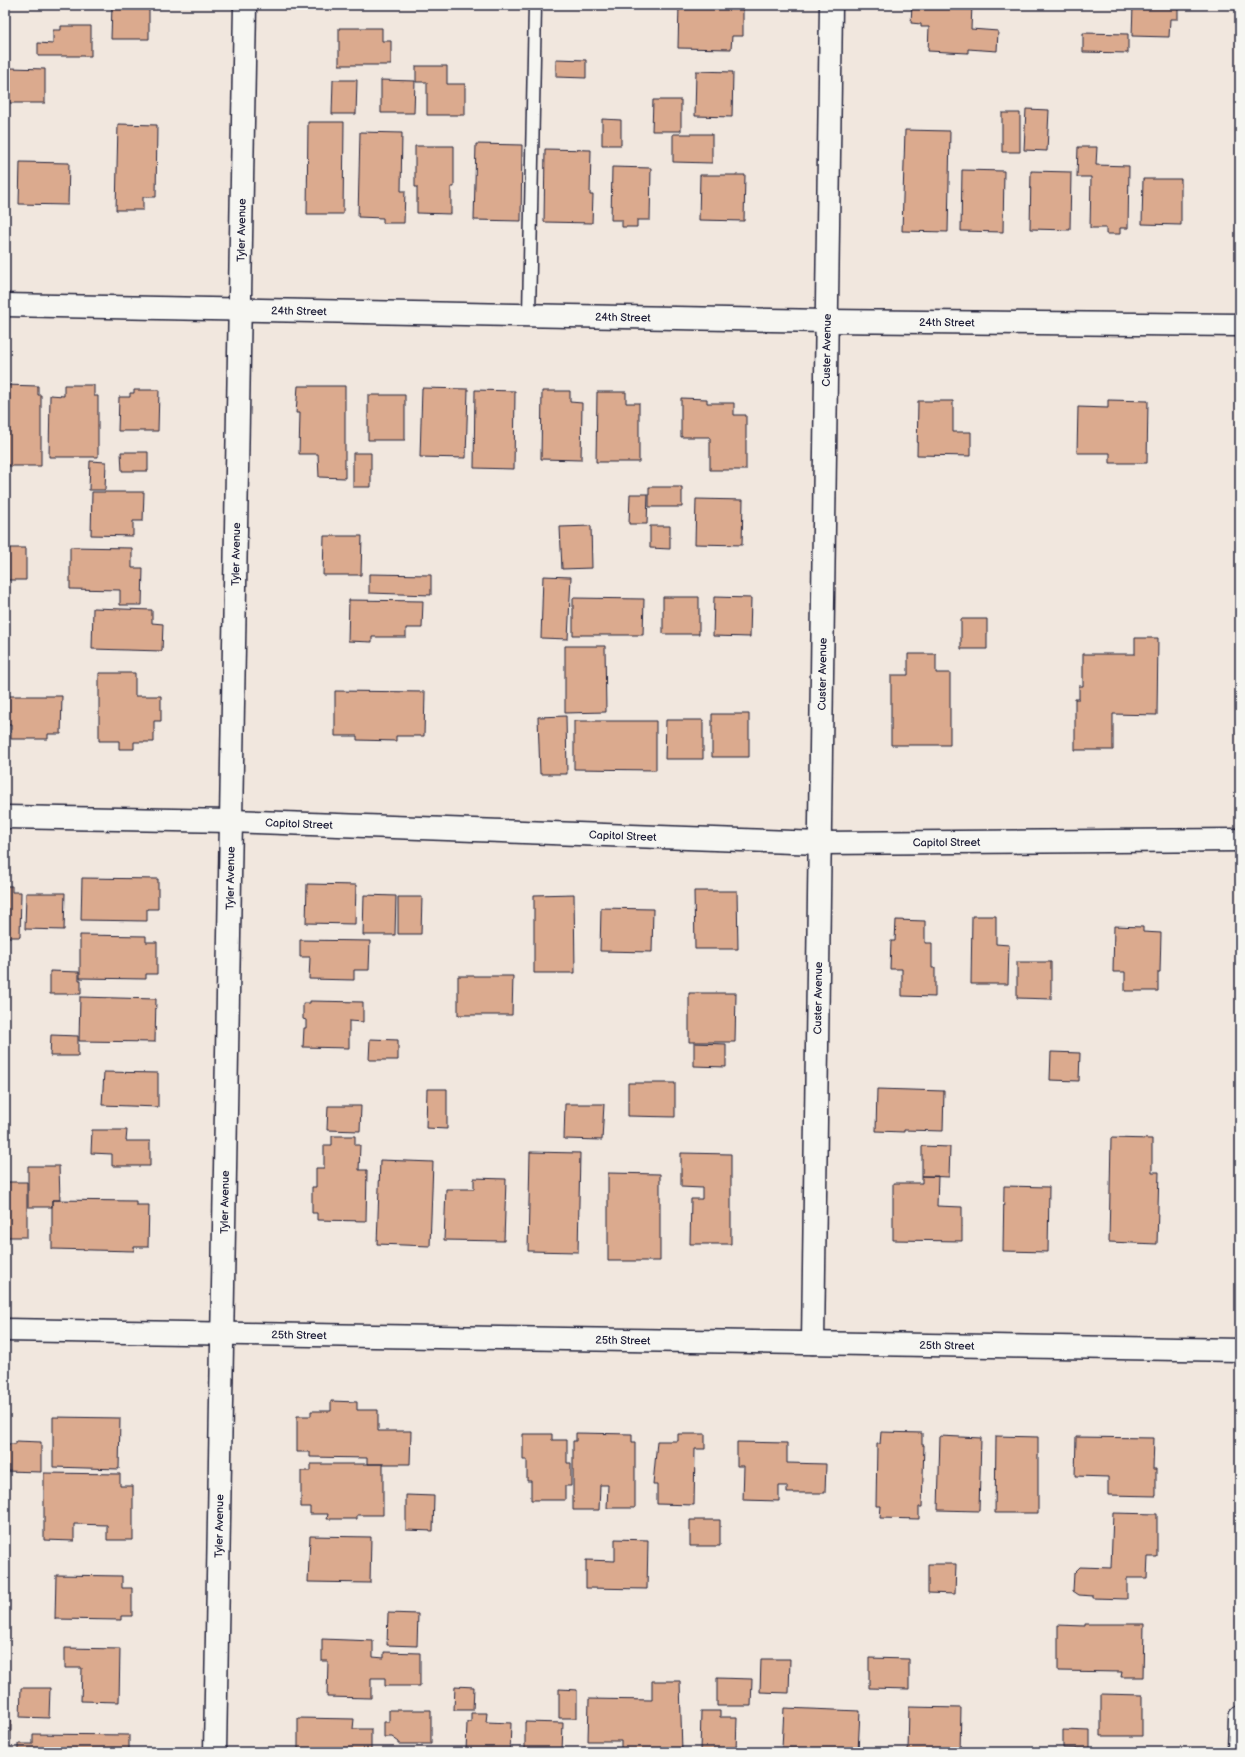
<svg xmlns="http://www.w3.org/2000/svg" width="1245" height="1757" viewBox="0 0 1245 1757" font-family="'Balsamiq Sans',sans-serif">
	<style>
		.building { fill: #dbaa8e; stroke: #22223b }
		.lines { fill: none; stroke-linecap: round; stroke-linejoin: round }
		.lane-casing { stroke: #22223b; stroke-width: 15 }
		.street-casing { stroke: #22223b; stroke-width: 25 }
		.secondary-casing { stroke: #22223b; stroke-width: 25 }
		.lane { stroke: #f6f6f2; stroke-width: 12 }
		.street { stroke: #f6f6f2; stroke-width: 22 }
		.secondary { stroke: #f6f6f2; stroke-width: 22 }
		.labels { text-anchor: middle; stroke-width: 3; stroke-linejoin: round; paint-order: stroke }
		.street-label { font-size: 11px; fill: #22223b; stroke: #f6f6f2 }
	</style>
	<rect width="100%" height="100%" fill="#f1e7de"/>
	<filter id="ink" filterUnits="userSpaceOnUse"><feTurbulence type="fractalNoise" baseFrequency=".025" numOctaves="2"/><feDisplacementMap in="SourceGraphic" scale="8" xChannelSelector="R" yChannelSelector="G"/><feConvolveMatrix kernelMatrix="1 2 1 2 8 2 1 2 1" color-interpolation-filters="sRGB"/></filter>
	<g filter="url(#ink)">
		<path class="building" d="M112,5H149V39H111Z
			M679,5L743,6V36H732L731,49L678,48Z
			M912,5H972L971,29L998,31L997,51L968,49V53L928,51L929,27H921V24L911,23Z
			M1133,5H1178V19H1170L1169,37L1132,36Z
			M61,26H91V56H38V43L53,44V30H61Z
			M339,28H382V41H391V65H339Z
			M1083,33L1128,34V53L1083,52Z
			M556,59L586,60V78L556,77Z
			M416,66H447V84H465V115H427V82H416Z
			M10,68L45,69V103H9Z
			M696,71L733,72L732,117L695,116Z
			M333,80H357L356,114H332Z
			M381,80L415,81L414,113H381Z
			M653,100H681V131H652Z
			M1026,109L1049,110L1047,151L1024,150Z
			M1002,113H1020V152H1002Z
			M602,119L621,120V145H602Z
			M308,122H344L343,214H307Z
			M118,124L157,125L156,197H143V210H116Z
			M905,130L950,131L948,232L902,231Z
			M360,132L402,133L401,191H405L404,223H383V218L358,217Z
			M673,134H712V163L673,162Z
			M476,144L522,145L521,221L474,220Z
			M415,146H454V187H451V214L417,213V187H415Z
			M1078,147H1097L1096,165L1129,166L1128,228H1120V234H1106V228H1090L1091,177H1077Z
			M545,149L591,150L590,195H593L592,223L544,222Z
			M20,162L69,163L68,205L19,204Z
			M612,167L651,168L650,220H637V227H622V220H611Z
			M962,170L1004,171L1003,232L961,231Z
			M1031,171L1071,172L1070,230L1030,229Z
			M700,175H745L744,221L699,220Z
			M1143,179H1181V225L1142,224Z
			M5,385L38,386V395H41V466H5Z
			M64,385H94V396H98V457H49L50,395L64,396Z
			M298,386H345V478L319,477L318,454H299L300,413H296Z
			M422,388L468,389L466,458L420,457Z
			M134,390H159L158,431H118L119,397H130V393H134Z
			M475,390L515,391L514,469L474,468Z
			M542,391H570V402L582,403L581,460L541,459Z
			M597,392H626V403H639V462H596Z
			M368,395H405V440H368Z
			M681,398L707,399V403H734V415H746V470H710V437H681Z
			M1108,400L1148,401L1147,463H1110V453H1077L1078,407L1108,408Z
			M918,401H953V432H971V456L917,455Z
			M121,452H148V471H122Z
			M353,453H371V487H353Z
			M90,461L106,462L105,490H89Z
			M649,487H682V507H649Z
			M92,492H144L143,521H133V536L91,535Z
			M630,494H648L647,524H629Z
			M696,499L743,500L742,545L695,544Z
			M591,526L592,568L562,569L560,527Z
			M650,526H670V549L650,548Z
			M324,536H362L361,575H323Z
			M70,547L132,548V568H143L142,605H120V590L70,589Z
			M5,548H26V580H5Z
			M369,574L431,575V595L369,593Z
			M543,576L571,577L568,639L541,638Z
			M663,597H699V634H663Z
			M714,597L751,598L750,637L713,636Z
			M573,598L644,599L643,635H573Z
			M349,600L423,601L422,628H406V637H372V642L348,641Z
			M93,608L152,610V623L163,624L162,651L92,649Z
			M961,619H987V649H961Z
			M1135,638H1158L1157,715L1113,714V750H1075V699H1079V686H1083V654H1135Z
			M565,646H605L606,712L565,713Z
			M908,654H936V673H950V745H891V675H908Z
			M99,673H135V696H161V721H154V742H134V749H119V741H99Z
			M335,691L425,692L424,736H396V741L357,740V736H335Z
			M5,696H62L61,734H48V739H11V725H5Z
			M712,714H749V757H712Z
			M566,716L567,774H540L538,717Z
			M666,720H703V759H665Z
			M574,721H656V770L574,769Z
			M82,878L158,879V909H147V921L81,920Z
			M307,884L356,885L355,924L306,923Z
			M5,886H12V892H21L20,937H5Z
			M694,891H737L738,949H695Z
			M26,893H65L64,930L25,929Z
			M574,894L575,973H534V895Z
			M364,895L396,896L395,935H363Z
			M398,897H422L421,934H398Z
			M601,908L653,909L652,952L600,951Z
			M972,916H996V944L1009,945L1008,984H971Z
			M896,920L925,921V943H932V968H935V997L902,996V969H890L891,941H895Z
			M1114,926L1143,927V932L1161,933L1160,972H1158V991H1125V972H1113Z
			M80,935L146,936V942H157V974H146V979L80,978Z
			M300,940L370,941L369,970H354V980L309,979L310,957H300Z
			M1017,962H1051V999L1017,998Z
			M50,971L79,972V980H81V994H50Z
			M458,976H513L512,1015H458Z
			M689,993H736L735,1042H689Z
			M80,997L156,999L155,1042L79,1041Z
			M310,1001L363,1002V1022L349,1021V1048L303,1047L304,1028H306V1020L303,1019V1003H310Z
			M51,1035L78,1036V1056H50Z
			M370,1039L398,1040V1060H369Z
			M694,1043L726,1044V1067L694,1066Z
			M1051,1052L1080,1053L1079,1081L1050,1080Z
			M104,1072L158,1073V1107L102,1105Z
			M628,1083H675V1117L628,1116Z
			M427,1089H447V1129L426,1128Z
			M877,1089L944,1091L943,1131L904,1130V1132L876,1131Z
			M565,1104H604L602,1140L564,1139Z
			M328,1106H361L360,1131L327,1130Z
			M92,1130H127L126,1141H150V1166H112V1154L91,1153Z
			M332,1136H355V1145H360L359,1170H367L366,1221L317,1220V1213H312V1187H316V1168H324V1145H332Z
			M1111,1138L1152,1139V1172H1159L1157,1244L1109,1242Z
			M922,1146L950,1147L949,1177L922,1176Z
			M530,1152L580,1153L578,1252L528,1251Z
			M681,1153L731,1154V1244H690L691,1199H702V1188L681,1187Z
			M380,1160L433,1162L430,1246L377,1244Z
			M28,1166H59L60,1200H52V1207H28Z
			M608,1173L660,1174V1261H608Z
			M922,1176H938L937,1206L962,1207V1241L893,1240V1183H922Z
			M474,1178L506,1179L504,1241L444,1240L446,1189H474Z
			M5,1182H27V1237H5Z
			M1004,1186L1049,1187L1048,1252L1003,1251Z
			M52,1200L136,1201V1205H149L148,1247H134V1251L52,1249Z
			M331,1401L357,1402V1410H378V1431H411L410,1464H367V1458L310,1457V1452H297V1416H311V1411H331Z
			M53,1417L120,1418L119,1469L53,1467Z
			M881,1432L922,1433V1445H924L922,1507H919V1519L880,1518L881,1506H876L877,1444H880Z
			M576,1433L632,1434V1442H635V1508H607L608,1485H600L599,1510H573V1441H576Z
			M523,1434H552V1440H567V1463H571V1486H565V1500H531V1481H527V1460H523Z
			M678,1434H705V1449H695L694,1505L657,1504V1485H653L657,1441H678Z
			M940,1436L981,1438L979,1511L938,1510Z
			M996,1436L1038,1437V1513H995Z
			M1076,1437L1154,1438L1153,1469H1156V1496L1108,1495V1477L1075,1476Z
			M16,1441L41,1442V1472L5,1471V1444H16Z
			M737,1442L787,1443V1463L826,1464L825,1493H787V1486H779V1501L743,1500L744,1466H737Z
			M311,1464H383V1515H357V1519H327L328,1514H310V1507H301V1471H311Z
			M44,1473L120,1474V1486H133V1540H107V1525L74,1524V1541L44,1540Z
			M406,1495L434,1496L433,1531L406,1530Z
			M1113,1513L1157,1514V1557H1148L1147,1578H1127V1599L1093,1598V1596L1079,1595L1073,1591L1074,1573L1080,1567L1111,1568Z
			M690,1520H720V1546H690Z
			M310,1536L371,1537L370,1583L308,1582Z
			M615,1539L648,1540L647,1589L586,1588V1560L615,1561Z
			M928,1564H956L955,1594L928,1593Z
			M56,1575L122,1576V1588H132V1616H121V1620L55,1619Z
			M388,1613L418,1614L417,1646L387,1645Z
			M1085,1624H1144L1143,1677H1121L1122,1672L1058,1671V1625L1085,1626Z
			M322,1639L373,1641V1657L384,1658V1652L420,1653V1686H385V1678H371V1698L327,1697L328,1661H322Z
			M65,1648L120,1649L119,1702L81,1701L82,1668H65Z
			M869,1658L909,1659V1689L869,1688Z
			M761,1659H790L789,1693L760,1692Z
			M717,1678L752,1679L751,1706H717Z
			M652,1681H680L682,1752L621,1750V1741H588L589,1699L652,1700Z
			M455,1686L474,1687L473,1710H454Z
			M21,1688H50L49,1718L20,1717Z
			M559,1689L577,1690V1718H559Z
			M1101,1694L1142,1695V1736H1101Z
			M909,1707L961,1708L960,1752L908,1751Z
			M784,1708L860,1711L858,1752H810V1749L782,1748Z
			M389,1710H431V1744H399V1742L392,1737H384V1722H389Z
			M701,1711H720V1717H737L736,1752H700Z
			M471,1713H487L486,1722L511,1723L510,1752H466L467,1722H471Z
			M298,1718L354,1719L353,1729H371V1752H298Z
			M5,1720H11V1740H5Z
			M525,1722L563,1723L562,1752H525Z
			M1063,1730L1090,1731V1749L1063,1748Z
			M33,1734L129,1735V1752H18V1744H33Z
			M1055,1750L1084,1751V1752H1055Z"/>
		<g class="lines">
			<g class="lane-casing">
				<path id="lane" d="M529,315L535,5"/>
			</g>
			<g class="street-casing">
				<g id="street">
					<path id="s1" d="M5,817L231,821L820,843L1240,840"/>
					<path id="s2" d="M5,1330L1240,1350"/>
					<path id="s3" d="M813,1343L831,5"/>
					<path id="s4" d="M215,1752L245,5"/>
					<path d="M1239,1752L1240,1718"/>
				</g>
			</g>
			<g class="secondary-casing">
				<g id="secondary">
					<path id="s5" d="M5,305L827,321L1240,325"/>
				</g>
			</g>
			<use href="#lane" class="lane"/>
			<use href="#street" class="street"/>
			<use href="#secondary" class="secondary"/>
		</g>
	</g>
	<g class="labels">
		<g class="street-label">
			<text dy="4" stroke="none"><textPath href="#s4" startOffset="1522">Tyler Avenue</textPath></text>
			<text dy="4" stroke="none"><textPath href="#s5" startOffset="294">24th Street</textPath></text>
			<text dy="4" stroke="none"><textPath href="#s5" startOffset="618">24th Street</textPath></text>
			<text dy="4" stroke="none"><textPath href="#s5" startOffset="942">24th Street</textPath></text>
			<text dy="4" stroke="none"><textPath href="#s3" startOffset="993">Custer Avenue</textPath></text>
			<text dy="4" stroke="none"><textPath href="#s4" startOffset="1198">Tyler Avenue</textPath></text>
			<text dy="4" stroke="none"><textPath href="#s3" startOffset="669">Custer Avenue</textPath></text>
			<text dy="4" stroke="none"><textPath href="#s1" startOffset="294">Capitol Street</textPath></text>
			<text dy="4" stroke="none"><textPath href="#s1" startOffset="618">Capitol Street</textPath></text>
			<text dy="4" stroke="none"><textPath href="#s1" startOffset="942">Capitol Street</textPath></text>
			<text dy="4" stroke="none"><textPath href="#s4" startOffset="874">Tyler Avenue</textPath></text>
			<text dy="4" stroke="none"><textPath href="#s3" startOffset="345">Custer Avenue</textPath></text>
			<text dy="4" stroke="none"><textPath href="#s4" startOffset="550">Tyler Avenue</textPath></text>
			<text dy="4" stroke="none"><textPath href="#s2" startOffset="294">25th Street</textPath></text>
			<text dy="4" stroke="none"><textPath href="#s2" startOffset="618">25th Street</textPath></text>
			<text dy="4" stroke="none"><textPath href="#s2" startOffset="942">25th Street</textPath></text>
			<text dy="4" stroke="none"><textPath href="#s4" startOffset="226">Tyler Avenue</textPath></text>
		</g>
	</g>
	<rect width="1245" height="1757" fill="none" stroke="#f6f6f2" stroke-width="20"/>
	<rect x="10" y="10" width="1225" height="1737" fill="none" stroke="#22223b" stroke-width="1.5" filter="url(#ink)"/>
</svg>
